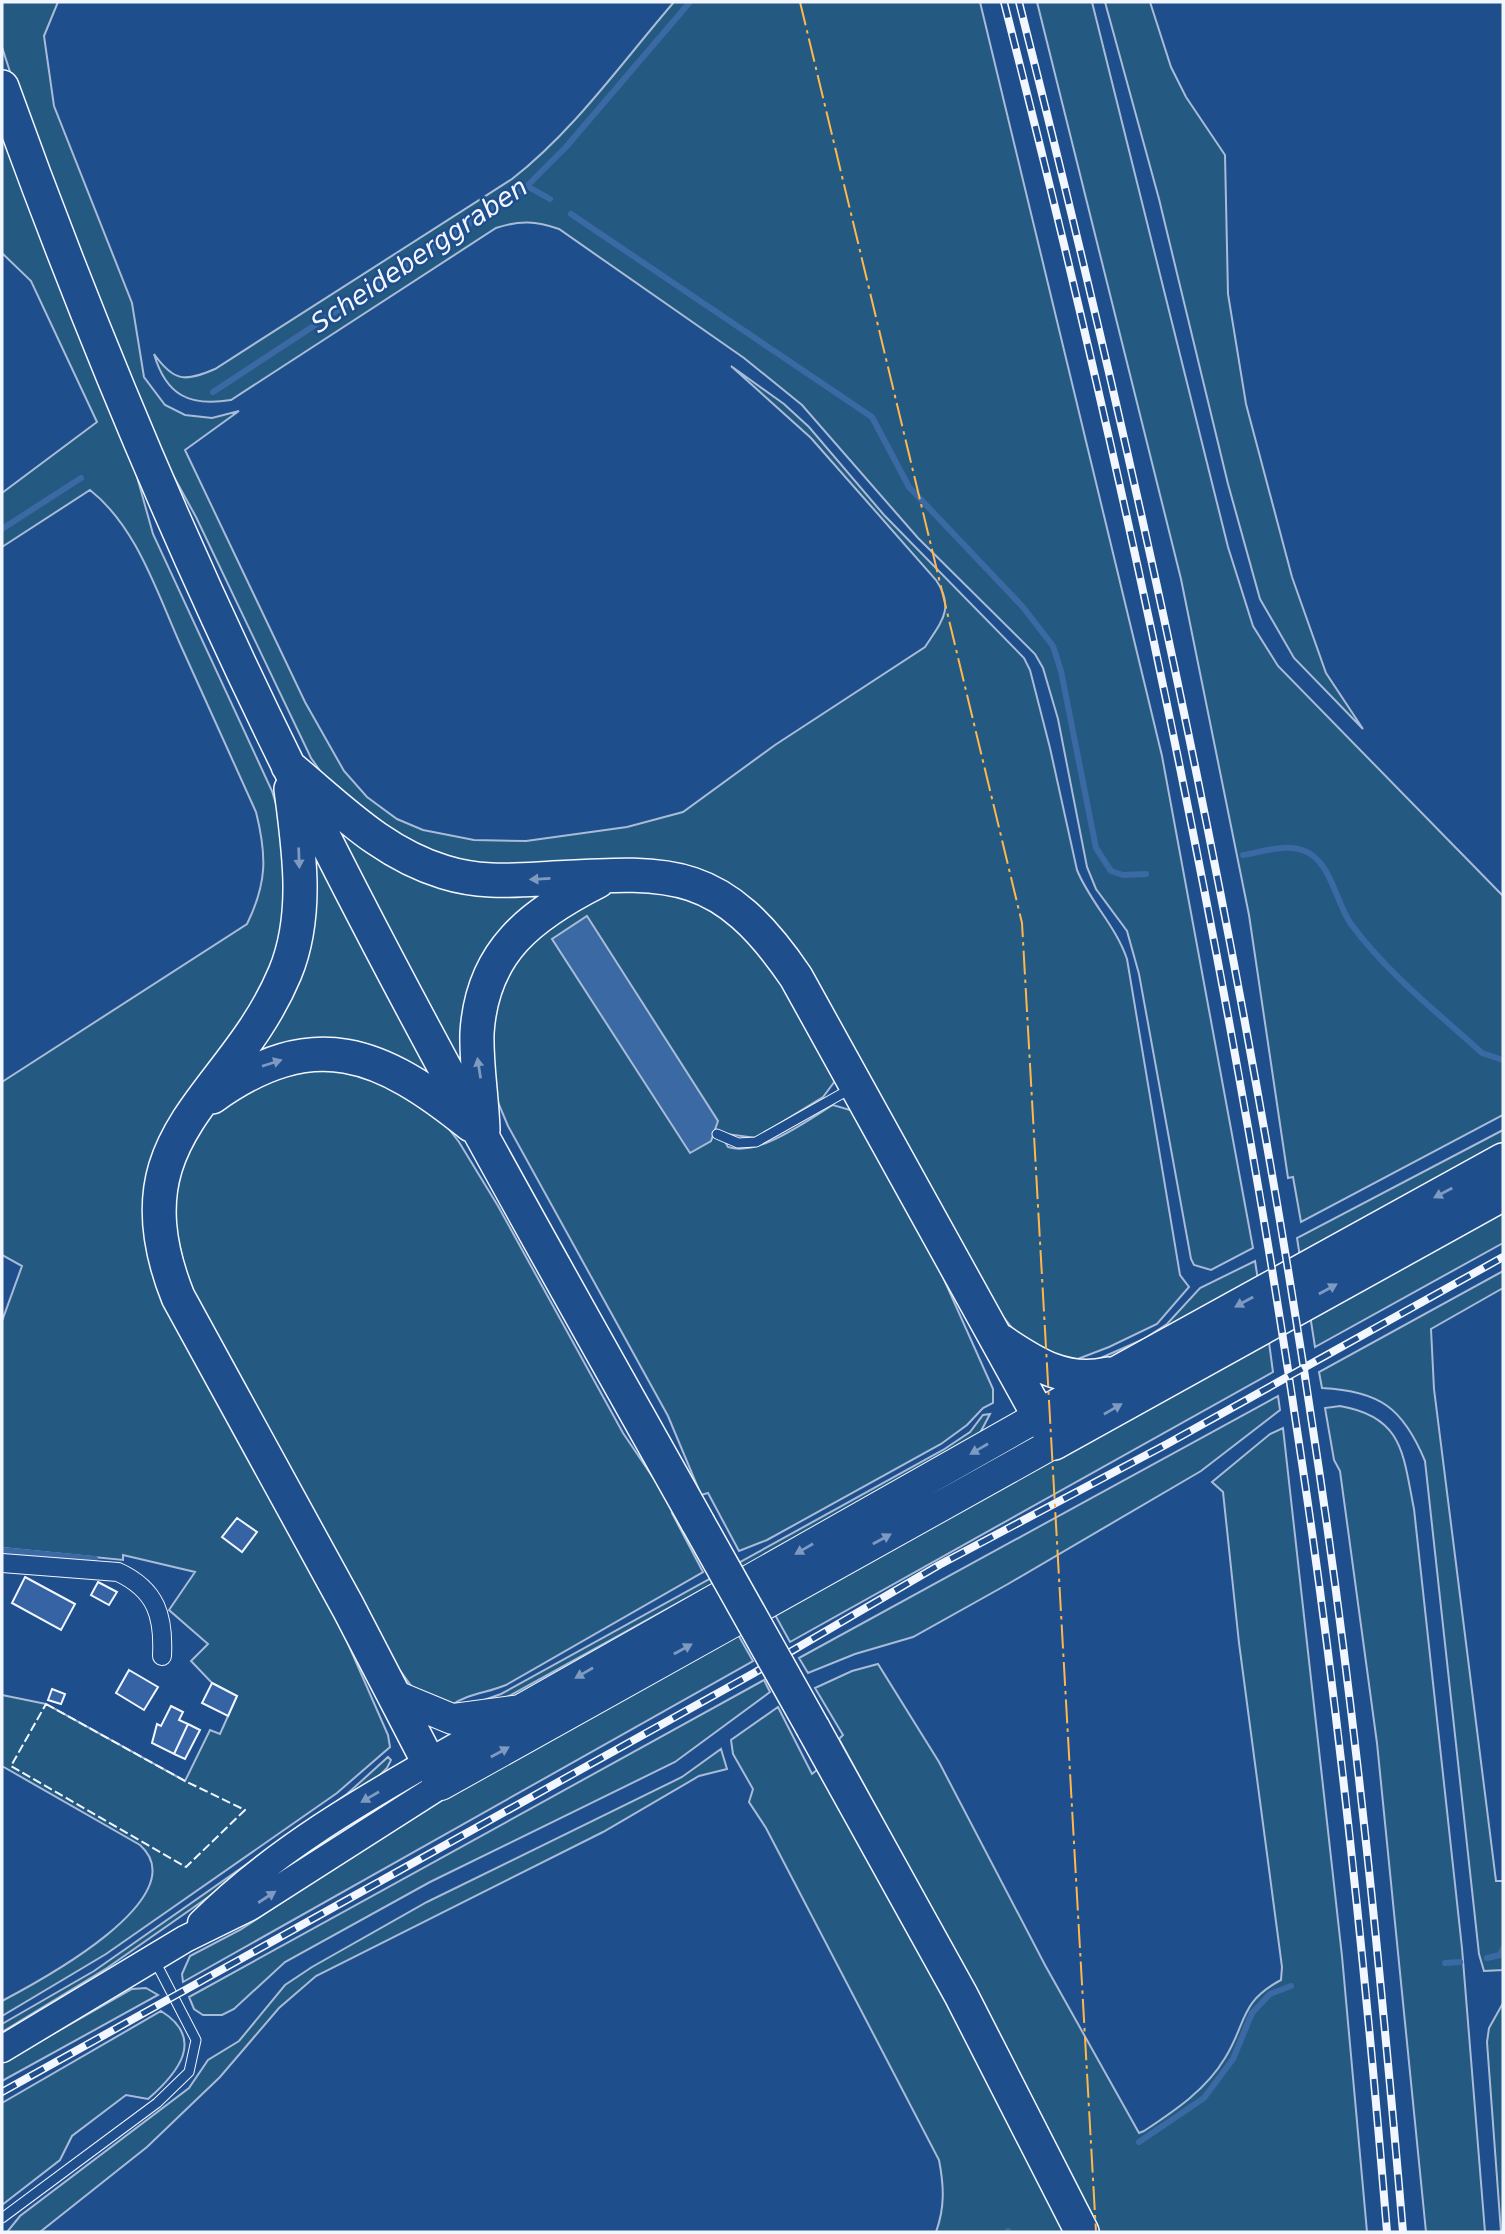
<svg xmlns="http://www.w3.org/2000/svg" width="1505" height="2234" viewBox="0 0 1505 2234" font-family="'DejaVu Sans',sans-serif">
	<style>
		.green { fill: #245a82; stroke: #a8bbd7; stroke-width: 2 }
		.water { fill: #3b69a3; stroke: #a8bbd7; stroke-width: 2 }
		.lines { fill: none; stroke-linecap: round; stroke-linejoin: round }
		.stream { stroke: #3b69a3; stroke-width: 6 }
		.building { fill: #3563a3; stroke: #f2f6ff; stroke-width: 2 }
		.lane-casing { stroke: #f2f6ff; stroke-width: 11 }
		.street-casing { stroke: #f2f6ff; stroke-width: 20 }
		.secondary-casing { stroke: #f2f6ff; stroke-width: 29 }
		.primary-casing { stroke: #f2f6ff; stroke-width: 32 }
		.highway-casing { stroke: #f2f6ff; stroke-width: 36 }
		.lane { stroke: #1f4e8c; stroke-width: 9 }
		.street { stroke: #1f4e8c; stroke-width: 18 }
		.secondary { stroke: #1f4e8c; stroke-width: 26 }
		.primary { stroke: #1f4e8c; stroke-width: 30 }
		.highway { stroke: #1f4e8c; stroke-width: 33 }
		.rail-casing { stroke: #f2f6ff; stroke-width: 8 }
		.rail { stroke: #1f4e8c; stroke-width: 5; stroke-dasharray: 16; stroke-linecap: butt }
		.highway-bridge-casing { stroke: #f2f6ff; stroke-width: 36; stroke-linecap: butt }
		.highway-bridge { stroke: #1f4e8c; stroke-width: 33 }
		.fence { stroke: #f2f6ff; stroke-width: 2; stroke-dasharray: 9 3.5; stroke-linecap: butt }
		.power { stroke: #ffb74d; stroke-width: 2; stroke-dasharray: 24 5 3.5 5; stroke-linecap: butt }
		.oneway { fill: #7e9ac0 }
		.labels { text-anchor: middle; stroke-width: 5; stroke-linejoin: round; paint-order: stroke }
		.water-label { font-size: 26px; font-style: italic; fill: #f2f6ff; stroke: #1f4e8c }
	</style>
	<rect width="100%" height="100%" fill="#1f4e8c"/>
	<path class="green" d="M2,2H58L44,36L54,106L132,303L144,377L165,405L185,415L212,418L239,411L185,450L305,702L344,771L367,797L397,819L423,830L474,840L526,841L627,827L683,812L775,745L925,647C942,621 955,608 936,580L811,438L731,366L784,404L809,427L884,515L1024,658L1030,670L1050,748L1077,870C1090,902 1116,926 1127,959L1180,1275L1189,1287L1157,1324L1109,1347L1070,1362L1027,1347L1001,1314L744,895L523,873L420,856L323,775L311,758L196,517L152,437L22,109L2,47Z
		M674,2H980L1162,756L1253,1248L1211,1270L1194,1265L1191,1259L1139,974L1127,931L1096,889L1087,867L1058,719L1043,668L1035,654L918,538L802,405L744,358L559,229C536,221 520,220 496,228L231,400C189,407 166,395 154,354C174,382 185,382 215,369L512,179C574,131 623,61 674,2Z
		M1037,2H1092L1228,547L1253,626L1278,666L1503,896V1115L1301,1222L1293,1177L1288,1178L1249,915L1181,579Z
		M1105,2H1150L1171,67L1186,97L1225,155L1228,294L1246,404L1292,577L1326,673L1363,729L1294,658L1260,599L1228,484L1159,199Z
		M2,126L136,473L153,534L272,791L290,849L276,970L166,1127L152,1157L147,1181L143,1213L146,1238L328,1598L388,1735L390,1747L337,1793L106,1954L2,2016V2001C38,1982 198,1897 140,1845L2,1766V1695L46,1704L185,1781L210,1730L220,1734L237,1696L212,1683L191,1661L208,1644L169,1610L195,1572L123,1555V1560L2,1548V1321L22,1266L2,1255V1082L247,924C267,883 267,856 256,812C231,757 206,701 181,646C157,593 137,527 90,490L2,547V493L97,422L31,281L2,253Z
		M325,808L370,849L558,886L500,942L476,1092Z
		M304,835L451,1101L408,1066L251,1062Z
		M626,889L672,893L714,910L773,964L838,1077L823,1097L756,1138L727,1134L724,1140L728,1147C759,1157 806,1121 833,1105L857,1112L925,1237L993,1389V1403L983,1408L967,1425L941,1444L767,1540L739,1551L708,1493L701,1495L668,1416L508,1126L497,1100L487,1025L522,943L604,893Z
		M354,1066L442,1120L459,1142L498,1206L623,1433L675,1510L672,1513L703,1572L506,1685C487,1693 466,1694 450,1706L412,1687L399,1669L190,1291L172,1212L186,1151L213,1111L264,1075Z
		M1503,1130V1149L1300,1257L1297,1238Z
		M1503,1210V1243L1315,1347L1310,1315Z
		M1255,1261L1258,1280L1116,1360L1087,1364L1144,1339L1167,1324L1200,1288Z
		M1503,1271V1288L1431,1329L1434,1389L1496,1881H1503V1970L1484,1971L1479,1954L1425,1461C1403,1408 1380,1391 1322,1388L1319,1372Z
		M1268,1335L1273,1372L790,1642L774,1613Z
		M1278,1396L1280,1410L1201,1471L1008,1584L913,1637L855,1654L808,1673L799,1658Z
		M1340,1406C1404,1417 1403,1455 1414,1509L1462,1948L1485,2232H1426L1377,1743L1340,1471L1334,1460L1325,1408Z
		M990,1414L980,1433L946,1455L500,1701L484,1700L501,1694L943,1450L970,1432L983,1415Z
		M1283,1428L1342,1956L1367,2232H1100L1002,2039L839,1739L843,1735L815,1688L852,1671L878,1664L939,1762L1045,1965L1139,2133L1144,2131C1174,2111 1206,2090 1225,2058C1247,2023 1239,2002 1281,1980L1282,1967L1239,1643L1223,1492L1212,1482L1270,1434Z
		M736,1631L753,1661L183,1982L182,1974L190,1956L240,1930L443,1796Z
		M764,1680L770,1692L675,1762L430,1882L285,1962L234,2009L222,2015H203L194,2009L189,1997Z
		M778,1707L812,1774L818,1769L891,1895L1069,2232H936C945,2207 944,2186 939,2160L766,1828L749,1802L753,1789L733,1754L731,1740Z
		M721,1749L727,1769L699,1776L603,1832L316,1976L279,2008L220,2077L147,2147L40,2232H7L20,2216L189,2088L208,2060L239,2041L285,1985L312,1967L427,1902L682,1777Z
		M388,1757L391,1760L387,1768L373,1782L107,1968L2,2032V2024L94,1971L347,1794Z
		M146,1988L158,1995L2,2081V2063L132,1989Z
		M1503,2003V2232H1501L1487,2042L1489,2028Z
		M161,2011C206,2039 178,2073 148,2099L126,2095L72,2136L60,2160L2,2205V2103Z"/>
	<path class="water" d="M587,916L718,1121L711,1141L690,1153L552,939Z"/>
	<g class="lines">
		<path class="stream" d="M527,186L550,199
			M571,214L872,417L909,487L1022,606L1053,646L1061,671L1096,848L1111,871L1123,875L1146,874
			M213,392L527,186L566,147L690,2
			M2,529L81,478
			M1243,855C1261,852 1284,844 1302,850C1331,859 1335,901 1351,924C1387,973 1437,1012 1482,1053L1503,1060
			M2,1550L95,1559
			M1487,1958L1500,1955L1503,1948
			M1445,1963L1460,1962
			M1139,2142L1204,2098L1233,2059L1252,2013L1270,1994L1291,1986
			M1007,2232L1008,2231"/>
	</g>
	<path class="building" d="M237,1518L257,1532L242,1552L222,1537Z
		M25,1577L75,1604L61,1630L12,1603Z
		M98,1582L117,1592L109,1605L91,1595Z
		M129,1670L158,1687L144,1710L116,1693Z
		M212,1683L237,1696L228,1716L202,1703Z
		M52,1689L65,1694L61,1704L48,1700Z
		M171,1706L183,1712L179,1720L188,1724L174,1754L152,1743L157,1724L161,1726Z
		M188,1724L200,1730L185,1759L174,1754Z"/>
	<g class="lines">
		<g class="lane-casing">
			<path id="lane" d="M717,1134L738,1143L756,1142L852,1088
				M2,2218L157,2103L189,2072L196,2040L154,1959"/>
		</g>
		<g class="street-casing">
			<path id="street" d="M2,1563L118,1572C157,1590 164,1617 162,1656"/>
		</g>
		<g class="secondary-casing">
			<path id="secondary" d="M201,1923C291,1833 407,1776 516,1712
				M2,2049L185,1939L250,1907L441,1785"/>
		</g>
		<g class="primary-casing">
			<path id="primary" d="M394,1695L452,1719L520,1710L1039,1416L1054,1443L441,1785L429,1763"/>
		</g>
		<g class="highway-casing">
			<path id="highway" d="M2,87C85,318 180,546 289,767C415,1024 558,1273 698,1523
				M288,766C338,807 381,853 444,872C476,882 506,881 539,879C666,872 718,862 796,977L1039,1416L1503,1160
				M291,789C299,850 309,915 285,973C232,1100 113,1134 178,1297L348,1607L429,1763
				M212,1097C314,1024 381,1052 471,1125
				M483,1130C482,1097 476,1065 477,1033C482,951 531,915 598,881
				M1001,1341C1035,1364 1066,1384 1108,1374
				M1054,1443L1503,1194
				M813,1728L961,1995L1082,2232"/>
		</g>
		<use href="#lane" class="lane"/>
		<use href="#street" class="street"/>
		<use href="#secondary" class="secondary"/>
		<use href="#primary" class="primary"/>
		<use href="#highway" class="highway"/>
		<g class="rail-casing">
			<path id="rail" d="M1004,2C1127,484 1230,971 1302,1463C1340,1718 1366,1975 1387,2232
				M1019,2C1141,484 1246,970 1318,1463C1356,1718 1381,1975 1403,2232
				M2,2092L754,1673L939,1565L1167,1444L1503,1257"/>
		</g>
		<use href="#rail" class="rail"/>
		<g class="highway-bridge-casing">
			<path id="highway-bridge" d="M698,1523L813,1728"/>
		</g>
		<use href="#highway-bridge" class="highway-bridge"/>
		<path class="fence" d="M46,1704L185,1781L245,1810L186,1867L11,1766Z"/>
		<path class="power" d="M800,2L1022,923L1096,2232"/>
	</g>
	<defs><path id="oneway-solid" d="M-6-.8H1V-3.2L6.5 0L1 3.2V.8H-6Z" transform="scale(1.75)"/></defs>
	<g class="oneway">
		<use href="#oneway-solid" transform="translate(299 858) rotate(88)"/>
		<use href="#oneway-solid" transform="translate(540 879) rotate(177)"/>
		<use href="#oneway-solid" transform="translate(272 1063) rotate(-18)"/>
		<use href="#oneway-solid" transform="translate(479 1068) rotate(-99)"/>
		<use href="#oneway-solid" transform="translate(1443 1193) rotate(152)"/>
		<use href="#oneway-solid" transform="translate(1328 1289) rotate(-29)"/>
		<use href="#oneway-solid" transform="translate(1244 1302) rotate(151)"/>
		<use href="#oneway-solid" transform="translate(1113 1409) rotate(-30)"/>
		<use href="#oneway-solid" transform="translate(979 1449) rotate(150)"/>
		<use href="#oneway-solid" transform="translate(882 1539) rotate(-29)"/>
		<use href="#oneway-solid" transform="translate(804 1549) rotate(150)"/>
		<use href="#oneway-solid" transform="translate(683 1649) rotate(-29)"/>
		<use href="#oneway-solid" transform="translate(584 1673) rotate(150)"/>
		<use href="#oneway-solid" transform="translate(500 1752) rotate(-29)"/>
		<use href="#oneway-solid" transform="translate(370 1797) rotate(150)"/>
		<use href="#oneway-solid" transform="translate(267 1897) rotate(-33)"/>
	</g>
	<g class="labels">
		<g class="water-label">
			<text transform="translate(419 255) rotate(-34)" y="9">Scheideberggraben</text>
		</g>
	</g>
	<rect width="1505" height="2234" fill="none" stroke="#f2f6ff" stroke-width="7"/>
</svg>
